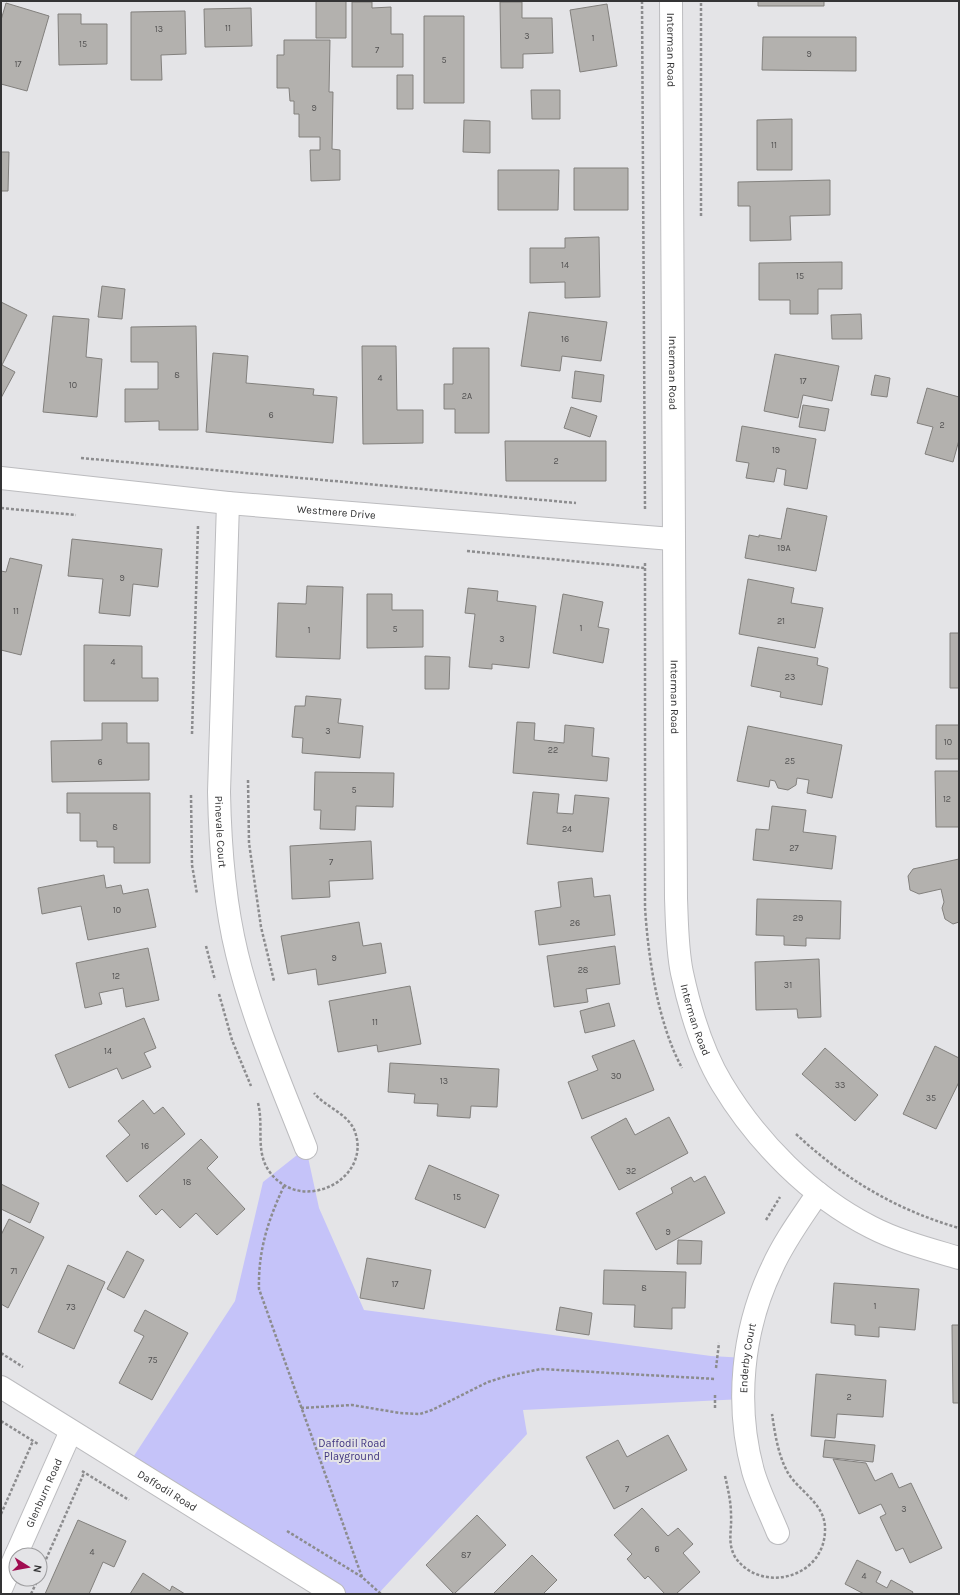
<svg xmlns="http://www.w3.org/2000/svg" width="960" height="1595" viewBox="0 0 960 1595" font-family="Karla,sans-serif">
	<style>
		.green { fill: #c5c3f9 }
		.building { fill: #b3b1ae; stroke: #82807d }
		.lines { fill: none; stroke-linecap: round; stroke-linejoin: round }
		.minor-casing { stroke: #bcbcbf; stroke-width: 24 }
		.path { stroke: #8c8c8e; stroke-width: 2.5; stroke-dasharray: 3 2; stroke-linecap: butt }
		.minor { stroke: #fff; stroke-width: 22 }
		.labels { text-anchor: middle; stroke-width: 4; stroke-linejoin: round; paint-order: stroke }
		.number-label { font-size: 9px; fill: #545353 }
		.street-label { font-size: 11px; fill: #343435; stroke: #e4e4e7 }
		.park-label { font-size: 11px; fill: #413681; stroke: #e4e4e7 }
	</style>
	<rect width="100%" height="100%" fill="#e4e4e7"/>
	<path class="green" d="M306,1148L319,1208L364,1310L711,1356L746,1358L743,1399L523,1410L527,1434L378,1594H334L128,1465L235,1301L263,1182Z"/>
	<path class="building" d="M316,1H346V38H316Z
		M758,1H824V6H758Z
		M352,2H372V8L391,7V34H403V67H352Z
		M500,2H522V18H552L553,53L523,54V68H501Z
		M6,3L49,16L27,91L1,84V20Z
		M607,4L617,66L580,72L570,10Z
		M251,8L252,46L205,47L204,9Z
		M185,11L186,54L161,55L162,80H131V12Z
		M58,14H81V24H107V64L59,65Z
		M424,16H464V103H424Z
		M763,37H856V71L762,70Z
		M284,40H330L329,92H333L332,149L340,150V180L311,181L310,150H320V137H299V114H294V101H290L289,88H277V55H284Z
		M397,75H413V109H397Z
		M531,90H560V119H532Z
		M792,119V170H757V120Z
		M464,120L490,121V153L463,152Z
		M1,152H9L8,191H1Z
		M574,168H628V210H574Z
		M498,170H559L558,210H498Z
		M830,180V215L790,216L791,240L750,241V206H738V182Z
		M599,237L600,297L565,298V282L530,283V248H565V238Z
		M842,262V289H818V314H790V300H759V263Z
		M102,286L125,289L122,319L98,317Z
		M1,302L27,315L2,365L15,372L1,398Z
		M529,312L607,322L601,361L562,356L560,371L521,366Z
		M861,314L862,339H832L831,315Z
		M53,316L89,319L86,357L102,359L97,417L43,412Z
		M196,326L198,430H159V421L125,422V389H158V362H131V327Z
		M362,346H396L397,410H423V443L363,444Z
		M453,348H489V433H455V409H444V384H453Z
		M213,353L248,356L246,383L314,389L313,395L337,397L333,443L206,432Z
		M775,354L839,366L832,401L803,395L798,418L764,411Z
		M575,371L604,375L601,402L572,398Z
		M875,375L890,378L887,397L871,395Z
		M927,388L959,397V440L953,462L925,454L933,427L917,423Z
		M803,405L829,409L825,431L799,427Z
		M571,407L597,416L590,437L564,428Z
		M742,426L816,439L807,489L784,485L786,470L777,468L774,482L746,478L749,463L736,461Z
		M505,441H606V481H506Z
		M787,508L827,516L816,571L745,558L749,535L759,537V535L781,539Z
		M72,539L162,549L158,587L133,584L130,616L99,613L103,579L68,576Z
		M10,558L42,565L21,655L1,650V571L6,572Z
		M748,579L794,588L791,603L823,608L815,648L739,634Z
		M307,586L343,587L340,659L276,657L278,603L306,604Z
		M468,588L498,591L497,601L536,606L529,668L492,664V669L469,667L475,614L465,613Z
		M367,594H392V610H423V647L367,648Z
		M563,594L603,602L598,627L609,629L603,663L553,653Z
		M950,633H959V688H950Z
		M84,645L142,646V678H158V701H84Z
		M758,647L818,658L817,665L828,668L822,705L780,697L781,692L751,686Z
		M425,656L450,657L449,689H425Z
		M306,696L341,699L338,723L363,726L360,758L302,753L303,738L292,737L295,706H305Z
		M517,722L535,723L534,740L564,743L565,725L594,728L592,756L609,758L607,781L513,773Z
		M102,723H127V743H149V780L52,782L51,741L102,740Z
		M936,725H959V759H936Z
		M748,726L842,745L832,798L807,793L809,780L797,778L796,785L788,790L778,788L775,781L770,780L769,787L737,781Z
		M935,771H959V827H936Z
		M315,772L394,773L393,807L356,806L355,830L320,829L321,810H314Z
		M533,792L559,794L557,813L573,814L575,795L609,798L603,852L527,844Z
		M67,793H150V863H114V847H97V841H80V813H67Z
		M772,806L806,810L803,832L836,836L832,869L753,860L756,829L769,830Z
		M371,841L373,879L329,881L330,897L292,899L290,846Z
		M959,859V922L953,924L945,919L942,908L944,902L941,889L919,894L910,890L908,876L913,869Z
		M104,875L106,888L121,885L123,894L148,889L156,927L88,940L81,906L42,914L38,888Z
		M592,878L594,897L610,895L615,935L539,945L535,911L561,907L558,882Z
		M757,899L841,901L840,939L806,938V946L784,945V936L756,935Z
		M359,922L363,946L381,943L386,973L318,985L316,969L288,974L281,936Z
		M615,946L620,984L586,989L588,1002L554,1007L547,956Z
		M148,948L159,1000L126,1007L123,988L99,993L102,1004L85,1008L76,963Z
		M819,959L821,1017L798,1018L797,1009L756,1010L755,962Z
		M410,986L421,1044L378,1052L377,1045L338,1052L329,1001Z
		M609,1003L615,1026L585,1033L580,1011Z
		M144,1018L156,1048L144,1053L151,1067L122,1079L117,1068L69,1088L55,1055Z
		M634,1040L654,1090L582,1119L568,1082L598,1070L592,1056Z
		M935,1046L959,1058V1082L936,1129L903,1114Z
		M825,1048L878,1095L855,1121L802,1074Z
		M390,1063L499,1069L497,1107L471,1106L470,1118L437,1116L438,1104L414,1103L415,1094L388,1092Z
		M143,1100L154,1114L163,1107L185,1134L127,1182L106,1156L130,1135L118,1121Z
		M669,1117L688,1153L619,1190L591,1137L626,1118L635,1135Z
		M201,1139L218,1157L207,1168L245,1209L217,1235L196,1213L180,1228L162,1209L156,1215L139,1196Z
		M429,1165L499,1195L485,1228L415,1199Z
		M705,1176L725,1213L656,1250L636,1213L673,1193L671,1188L691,1177L694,1182Z
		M1,1184L39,1203L30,1223L1,1209Z
		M9,1219L44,1237L8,1308L1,1304V1235Z
		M678,1240L702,1241L701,1264H677Z
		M127,1251L144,1260L124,1298L107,1289Z
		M367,1258L431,1270L424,1309L360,1298Z
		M68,1265L105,1282L74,1349L38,1332Z
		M604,1270L686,1272L685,1308H672V1329L634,1327L635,1305L603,1304Z
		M834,1283L919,1289L915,1330L879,1327V1337L855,1335V1325L831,1323Z
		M560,1307L592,1313L589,1335L556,1330Z
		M145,1310L188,1333L152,1400L119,1383L144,1336L134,1331Z
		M952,1325H959V1403H953Z
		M816,1374L886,1380L883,1417L837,1414L835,1438L811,1436Z
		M668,1435L687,1470L614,1509L586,1457L618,1440L627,1457Z
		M825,1440L875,1445L873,1462L823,1457Z
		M833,1459L866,1463L875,1481L892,1473L899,1488L911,1483L942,1548L910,1563L903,1548L896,1551L880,1517L886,1514L881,1504L859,1514Z
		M642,1508L668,1536L678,1528L693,1544L683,1553L700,1572L676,1594H665L648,1576L645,1579L627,1559L632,1554L614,1535Z
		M477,1515L506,1545L454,1594L426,1565Z
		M78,1520L126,1541L114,1567L103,1562L89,1594H45Z
		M532,1555L557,1580L543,1594H493Z
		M857,1560L881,1572L876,1582L887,1588L891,1580L913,1592L912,1594H864L845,1584Z
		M143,1573L170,1591L172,1586L185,1594H130Z"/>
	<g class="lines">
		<g class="minor-casing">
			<g id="minor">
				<path id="s1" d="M671,1L676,898C677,923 677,949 682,973C690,1010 702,1051 722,1084C757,1142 810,1196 871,1227C898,1241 929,1249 959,1258"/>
				<path id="s2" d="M1,478L228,503L672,539"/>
				<path id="s3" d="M228,503L219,792C220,845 224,901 237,954C253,1020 281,1084 306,1148"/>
				<path id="s4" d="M1,1387L334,1594"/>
				<path id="s5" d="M778,1533C770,1513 759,1492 753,1471C735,1405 742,1330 772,1268C784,1241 802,1217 818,1193"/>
				<path id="s6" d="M16,1555L71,1431"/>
				<path d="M1,1589L16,1555"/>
			</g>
		</g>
		<path class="path" d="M642,1L645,510
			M701,216V1
			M81,458L576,503
			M1,508L76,515
			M467,551L645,568
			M645,563V907C648,957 658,1024 682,1068
			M192,734L198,526
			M248,780L249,843L261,927L274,981
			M191,795L192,865L197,894
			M206,946L215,980
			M219,994L232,1040L251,1086
			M258,1103C264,1126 255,1151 269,1171C300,1215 369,1181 356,1135C351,1114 326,1108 314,1093
			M796,1134C843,1178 896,1210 959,1228
			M284,1186C268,1220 258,1251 259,1289L362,1577
			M766,1220L780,1197
			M1,1353L23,1367
			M716,1368L719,1343
			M715,1395V1408
			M301,1408L352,1405L400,1413L420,1414L432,1410L488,1382L507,1376L541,1369L716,1379
			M1,1421L38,1444
			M82,1471L129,1500
			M725,1476C728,1489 731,1502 731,1515C732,1531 727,1542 735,1557C761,1595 827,1578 825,1527C824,1503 799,1491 788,1473C778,1455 775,1434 772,1414
			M1,1514L33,1441
			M287,1531L362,1577L381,1594
			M40,1573L84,1473
			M31,1594L38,1579"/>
		<use href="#minor" class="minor"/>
	</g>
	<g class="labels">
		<g class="number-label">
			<text x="228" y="31">11</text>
			<text x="159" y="32">13</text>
			<text x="527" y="39">3</text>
			<text x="593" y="41">1</text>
			<text x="83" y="47">15</text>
			<text x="377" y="53">7</text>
			<text x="809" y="57">9</text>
			<text x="444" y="63">5</text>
			<text x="18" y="67">17</text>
			<text x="314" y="111">9</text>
			<text x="774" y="148">11</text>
			<text x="565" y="268">14</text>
			<text x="800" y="279">15</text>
			<text x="565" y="342">16</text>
			<text x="177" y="378">8</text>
			<text x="380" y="381">4</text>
			<text x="803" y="384">17</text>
			<text x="73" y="388">10</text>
			<text x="467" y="399">2A</text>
			<text x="271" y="418">6</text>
			<text x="942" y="428">2</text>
			<text x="776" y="453">19</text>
			<text x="556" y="464">2</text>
			<text x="784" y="551">19A</text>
			<text x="122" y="581">9</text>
			<text x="16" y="614">11</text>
			<text x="781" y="624">21</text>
			<text x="581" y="631">1</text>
			<text x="395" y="632">5</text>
			<text x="309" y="633">1</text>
			<text x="502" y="642">3</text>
			<text x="113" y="665">4</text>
			<text x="790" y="680">23</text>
			<text x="328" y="734">3</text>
			<text x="948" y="745">10</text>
			<text x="553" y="753">22</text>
			<text x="790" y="764">25</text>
			<text x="100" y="765">6</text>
			<text x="354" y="793">5</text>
			<text x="947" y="802">12</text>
			<text x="115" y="830">8</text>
			<text x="567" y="832">24</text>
			<text x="794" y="851">27</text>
			<text x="331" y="865">7</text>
			<text x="117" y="913">10</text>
			<text x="798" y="921">29</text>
			<text x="575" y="926">26</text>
			<text x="334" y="961">9</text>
			<text x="583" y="973">28</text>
			<text x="116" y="979">12</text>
			<text x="788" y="988">31</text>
			<text x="375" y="1025">11</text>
			<text x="108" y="1054">14</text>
			<text x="616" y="1079">30</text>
			<text x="444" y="1084">13</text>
			<text x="840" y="1088">33</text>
			<text x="931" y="1101">35</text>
			<text x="145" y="1149">16</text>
			<text x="631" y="1174">32</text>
			<text x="187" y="1185">18</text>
			<text x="457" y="1200">15</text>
			<text x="668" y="1235">9</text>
			<text x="14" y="1274">71</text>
			<text x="395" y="1287">17</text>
			<text x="644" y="1291">8</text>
			<text x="875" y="1309">1</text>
			<text x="71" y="1310">73</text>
			<text x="153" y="1363">75</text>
			<text x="849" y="1400">2</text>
			<text x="627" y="1492">7</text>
			<text x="904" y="1512">3</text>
			<text x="657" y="1552">6</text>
			<text x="92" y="1555">4</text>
			<text x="466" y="1558">87</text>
			<text x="864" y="1579">4</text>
		</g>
		<g class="street-label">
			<text dy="4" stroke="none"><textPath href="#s1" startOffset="49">Interman Road</textPath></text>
			<text dy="4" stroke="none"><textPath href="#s1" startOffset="372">Interman Road</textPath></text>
			<text dy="4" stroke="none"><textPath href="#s2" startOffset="337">Westmere Drive</textPath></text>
			<text dy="4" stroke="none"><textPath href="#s1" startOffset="696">Interman Road</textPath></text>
			<text dy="4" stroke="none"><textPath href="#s3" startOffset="329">Pinevale Court</textPath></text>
			<text dy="4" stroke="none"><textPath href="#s1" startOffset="1021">Interman Road</textPath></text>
			<text dy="4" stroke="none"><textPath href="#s5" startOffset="181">Enderby Court</textPath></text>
			<text dy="4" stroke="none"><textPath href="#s4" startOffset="196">Daffodil Road</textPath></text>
			<text dy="4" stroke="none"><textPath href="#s6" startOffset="68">Glenburn Road</textPath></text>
		</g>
		<g class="park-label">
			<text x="352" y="1447">Daffodil Road<tspan x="352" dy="13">Playground</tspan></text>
		</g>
	</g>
	<rect width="960" height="1595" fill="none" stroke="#343435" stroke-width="4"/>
	<g transform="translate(28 1567) rotate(101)"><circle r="19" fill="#e4e4e7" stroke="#9e9ea0"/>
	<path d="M0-3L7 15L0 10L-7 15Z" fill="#a10d51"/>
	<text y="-6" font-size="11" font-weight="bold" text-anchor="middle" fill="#343435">N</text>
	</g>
</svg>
